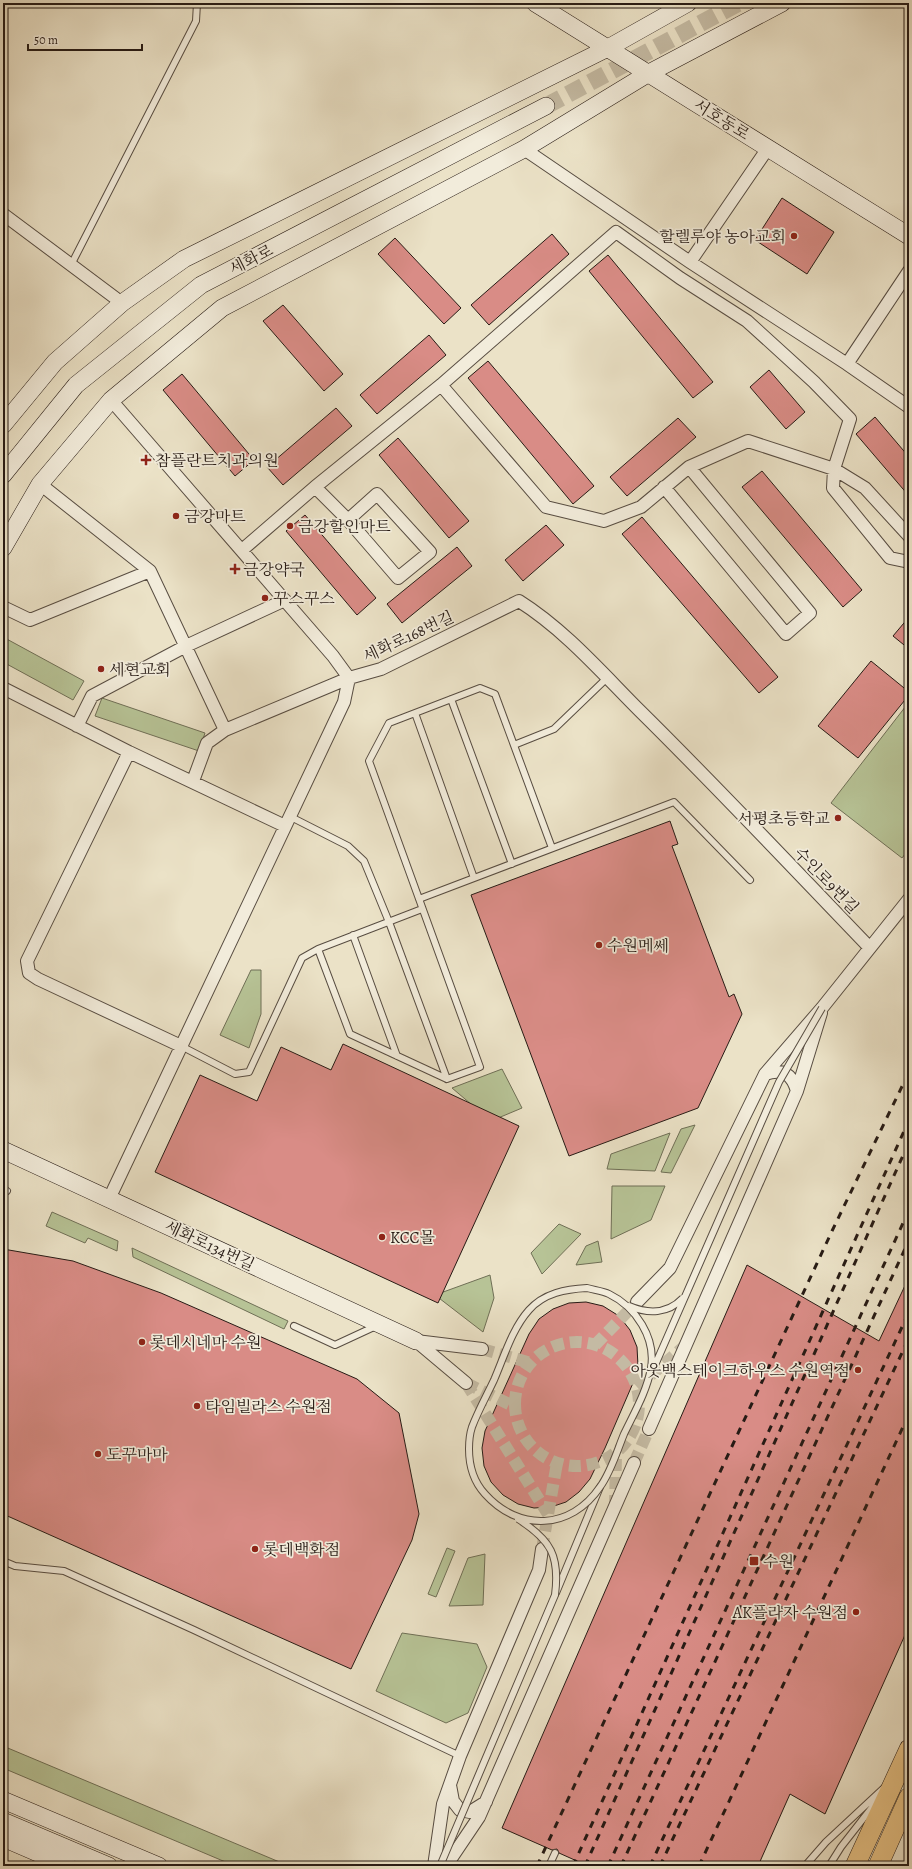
<svg xmlns="http://www.w3.org/2000/svg" width="912" height="1869" viewBox="0 0 912 1869" font-family="Alegreya,'Noto Serif KR',serif">
	<style>
		.green { fill: #b7c396; stroke: #6f6f56 }
		.building { fill: #d98c86; stroke: #271b15 }
		.lines { fill: none; stroke-linecap: round; stroke-linejoin: round }
		.street-tunnel { stroke: #c4baa3; stroke-width: 12; stroke-dasharray: 12 6; stroke-linecap: butt }
		.secondary-tunnel { stroke: #c4baa3; stroke-width: 17; stroke-dasharray: 17 8; stroke-linecap: butt }
		.lane-casing { stroke: #584d42; stroke-width: 8 }
		.street-casing { stroke: #584d42; stroke-width: 14 }
		.secondary-casing { stroke: #271b15; stroke-width: 18 }
		.primary-casing { stroke: #271b15; stroke-width: 20 }
		.lane { stroke: #f2ecdb; stroke-width: 6 }
		.street { stroke: #f2ecdb; stroke-width: 12 }
		.secondary { stroke: #f2ecdb; stroke-width: 17 }
		.primary { stroke: #e6c184; stroke-width: 19 }
		.rail { stroke: #271b15; stroke-width: 3; stroke-dasharray: 7 7; stroke-linecap: butt }
		.lane-bridge-casing { stroke: #584d42; stroke-width: 8; stroke-linecap: butt }
		.lane-bridge { stroke: #f2ecdb; stroke-width: 6 }
		.poi-dot { fill: #8f2418; stroke: #f2ecdb; stroke-width: 1.5 }
		.labels { text-anchor: middle; stroke-width: 3.5; stroke-linejoin: round; paint-order: stroke }
		.street-label { font-size: 16px; fill: #271b15; stroke: #f2ecdb }
		.poi-label { font-size: 16px; fill: #271b15; stroke: #f2ecdb; text-anchor: start }
	</style>
	<rect width="100%" height="100%" fill="#ebe2c7"/>
	<filter id="stains"><feTurbulence type="fractalNoise" baseFrequency=".005" numOctaves="4"/><feColorMatrix values="0 0 0 0 .2 0 0 0 0 .09 0 0 0 0 .02 0 0 0 .5 -.17"/></filter>
	<radialGradient id="worn" r=".72"><stop offset=".6" stop-color="#630" stop-opacity="0"/><stop offset="1" stop-color="#630" stop-opacity=".3"/></radialGradient>
	<path class="green" d="M3,637L84,681L73,700L3,662Z
		M102,698L205,733L199,751L95,716Z
		M909,702V849L902,858L831,803Z
		M251,970H261V1014L249,1048L220,1035Z
		M502,1069L522,1108L491,1121L452,1088Z
		M695,1125L671,1173L661,1172L681,1129Z
		M670,1133L655,1171L607,1169L611,1154Z
		M612,1186H665L651,1220L611,1239Z
		M52,1212L118,1241L117,1251L88,1238L85,1243L46,1226Z
		M559,1224L581,1234L542,1274L531,1253Z
		M598,1241L602,1262L576,1265L586,1246Z
		M132,1248L288,1321L284,1329L133,1257Z
		M490,1275L494,1298L483,1332L435,1295Z
		M447,1548L455,1551L436,1597L428,1594Z
		M485,1554L483,1605L449,1606L468,1558Z
		M402,1633L477,1644L487,1667L468,1713L446,1723L376,1691Z
		M3,1746L289,1866H235L3,1768Z"/>
	<path class="building" d="M782,198L834,232L807,274L755,240Z
		M552,234L569,254L489,325L471,305Z
		M395,238L461,308L444,324L378,254Z
		M608,255L713,382L693,398L589,271Z
		M283,305L343,374L324,391L263,321Z
		M429,335L446,355L377,414L360,395Z
		M488,361L594,486L573,504L468,378Z
		M769,370L805,412L786,429L750,387Z
		M182,374L254,460L235,476L163,390Z
		M336,408L352,426L283,485L267,467Z
		M875,417L909,457V496L856,434Z
		M678,418L696,437L627,496L610,477Z
		M398,438L469,521L449,538L379,455Z
		M762,471L862,590L843,607L742,487Z
		M305,515L376,598L357,615L286,531Z
		M642,517L778,677L759,693L622,534Z
		M546,525L564,545L523,581L505,560Z
		M457,547L472,566L402,623L387,604Z
		M909,617V649L893,636Z
		M871,661L909,692V695L858,758L818,726Z
		M670,821L678,844L672,846L729,997L734,994L742,1014L698,1108L569,1156L471,895Z
		M343,1044L519,1126L438,1303L155,1172L200,1075L257,1101L281,1047L331,1070Z
		M3,1249L73,1261L161,1293L357,1379L399,1413L419,1514L412,1540L351,1669L3,1514Z
		M747,1265L879,1341L909,1277V1626L825,1814L790,1794L758,1866H588L559,1853L557,1849L552,1850L502,1828Z
		M586,1302L603,1306L619,1316L630,1330L637,1347L638,1366L633,1383L605,1448L590,1479L579,1492L566,1502L551,1507L534,1508L518,1504L503,1495L491,1482L484,1466L482,1448L485,1431L529,1334L539,1319L553,1309L569,1303Z"/>
	<g class="lines">
		<path class="street-tunnel" d="M515 1404a62 62 0 1 1 124 0a62 62 0 1 1-124 0Z
			M595,1345L637,1302
			M482,1349L531,1363
			M466,1383L548,1514
			M466,1383L515,1407
			M637,1387L687,1344
			M634,1463L649,1429
			M615,1507L616,1454
			M542,1549L557,1463"/>
		<path class="secondary-tunnel" d="M546,106L739,3"/>
		<g class="lane-casing">
			<path id="lane" d="M71,265L196,21L197,3
				M451,699L512,864
				M415,713L474,878
				M514,745L554,729L607,678
				M289,816L348,846L364,861L389,922L447,1079
				M419,899L674,802L750,880
				M353,935L397,1056
				M318,949L350,1034L447,1079L480,1067L369,761L389,723L480,688L495,694L552,848
				M181,1046L235,1074L249,1072L302,958L318,949L422,909
				M3,1189L7,1191
				M294,1326L335,1345L376,1326
				M3,1561L15,1566L64,1571L194,1630L460,1756
				M556,1593L600,1487
				M549,1866L555,1853
				M805,1866L826,1842L884,1788
				M829,1866L841,1847L877,1801"/>
		</g>
		<g class="street-casing">
			<path id="street" d="M524,149L690,262L847,364L909,407
				M3,214L122,303
				M690,262L768,148
				M847,364L909,271
				M441,385L546,507L604,521L641,507L689,467L748,441L834,469L865,488L909,536
				M111,400L333,656L349,678L381,669L519,601C565,630 602,673 640,711C718,788 794,869 870,948
				M40,484L150,571L225,730
				M315,487L348,520L398,578L430,552L377,494L348,520
				M664,487L786,634L810,613L689,467
				M242,550L315,487L441,385L616,232L680,278L747,321L814,382L850,419L834,469L833,488L890,558L909,562
				M3,607L30,620L150,571
				M3,688L129,752L285,826
				M77,726L92,696L186,646L285,600
				M129,752L27,961L29,973L38,979L181,1046
				M193,781L207,743L225,730L349,678
				M765,1074C783,1068 792,1074 797,1091
				M109,1199L344,702L349,678
				M637,1302L670,1268L765,1074L822,1008L909,899
				M416,1341L482,1349
				M416,1341L466,1383
				M649,1429L797,1091L821,1013
				M450,1785L453,1801L460,1810L470,1812L486,1802
				M434,1866L443,1804L460,1756L539,1570L542,1549
				M446,1866L479,1817L634,1463"/>
		</g>
		<g class="secondary-casing">
			<path id="secondary" d="M535,3L909,236
				M3,425L55,362L122,303L184,259L608,48L688,3
				M3,475L76,385L201,285L546,106
				M3,548L40,484L111,400L222,308L524,149L649,73L782,3
				M3,1150L416,1341
				M3,1800L159,1866
				M3,1821L109,1866
				M3,1838L68,1866"/>
		</g>
		<g class="primary-casing">
			<path id="primary" d="M855,1866L909,1749
				M878,1866L909,1797"/>
		</g>
		<use href="#lane" class="lane"/>
		<use href="#street" class="street"/>
		<use href="#secondary" class="secondary"/>
		<use href="#primary" class="primary"/>
		<path class="rail" d="M537,1866L832,1231L909,1072
			M573,1866L909,1120
			M585,1866L909,1142
			M608,1866L909,1210
			M621,1866L909,1240
			M650,1866L909,1312
			M660,1866L909,1338
			M699,1866L909,1414"/>
		<g class="lane-bridge-casing">
			<path id="lane-bridge" d="M587,1288C594,1290 603,1291 609,1294C636,1307 656,1338 651,1368C647,1391 634,1413 624,1434C617,1451 611,1472 600,1487C571,1530 519,1532 485,1494C474,1482 469,1465 469,1449C469,1443 470,1433 472,1427C478,1411 487,1395 494,1380C504,1357 512,1329 529,1310C544,1293 566,1289 587,1288Z
				M629,1306C648,1314 668,1314 683,1298
				M652,1372L779,1082L822,1008
				M440,1866L555,1595C560,1556 551,1540 518,1519"/>
		</g>
		<use href="#lane-bridge" class="lane-bridge"/>
	</g>
	<g class="poi-dot">
		<circle cx="794" cy="236" r="4"/>
		<path d="M144 454h4v4h4v4h-4v4h-4v-4h-4v-4h4z"/>
		<circle cx="176" cy="516" r="4"/>
		<circle cx="290" cy="526" r="4"/>
		<path d="M233 563h4v4h4v4h-4v4h-4v-4h-4v-4h4z"/>
		<circle cx="265" cy="598" r="4"/>
		<circle cx="101" cy="669" r="4"/>
		<circle cx="838" cy="818" r="4"/>
		<circle cx="599" cy="945" r="4"/>
		<circle cx="382" cy="1237" r="4"/>
		<circle cx="142" cy="1342" r="4"/>
		<circle cx="858" cy="1370" r="4"/>
		<circle cx="197" cy="1406" r="4"/>
		<circle cx="98" cy="1454" r="4"/>
		<circle cx="255" cy="1549" r="4"/>
		<rect x="749" y="1556" width="10" height="10" rx="2"/>
		<circle cx="856" cy="1612" r="4"/>
	</g>
	<g class="labels">
		<g class="street-label">
			<text transform="translate(722 119) rotate(32)" y="6">서호동로</text>
			<text transform="translate(251 259) rotate(-27)" y="6">세화로</text>
			<text transform="translate(408 636) rotate(-25)" y="6">세화로168번길</text>
			<text transform="translate(827 880) rotate(46)" y="6">수인로9번길</text>
			<text transform="translate(210 1245) rotate(25)" y="6">세화로134번길</text>
		</g>
		<g class="poi-label">
			<text x="786" y="242" text-anchor="end">할렐루야 농아교회</text>
			<text x="155" y="466">참플란트치과의원</text>
			<text x="184" y="522">금강마트</text>
			<text x="298" y="532">금강할인마트</text>
			<text x="243" y="575">금강약국</text>
			<text x="273" y="604">꾸스꾸스</text>
			<text x="109" y="675">세현교회</text>
			<text x="830" y="824" text-anchor="end">서평초등학교</text>
			<text x="607" y="951">수원메쎄</text>
			<text x="390" y="1243">KCC몰</text>
			<text x="150" y="1348">롯데시네마 수원</text>
			<text x="850" y="1376" text-anchor="end">아웃백스테이크하우스 수원역점</text>
			<text x="205" y="1412">타임빌라스 수원점</text>
			<text x="106" y="1460">도꾸마마</text>
			<text x="263" y="1555">롯데백화점</text>
			<text x="763" y="1567">수원</text>
			<text x="848" y="1618" text-anchor="end">AK플라자 수원점</text>
		</g>
	</g>
	<rect width="912" height="1869" fill="none" stroke="#ebe2c7" stroke-width="16"/>
	<rect x="4" y="4" width="904" height="1861" fill="none" stroke="#271b15" stroke-width="2"/>
	<rect x="8" y="8" width="896" height="1853" fill="none" stroke="#271b15"/>
	<path d="M28 44v6h114v-6" fill="none" stroke="#271b15" stroke-width="2"/>
	<text x="34" y="44" font-size="12" fill="#271b15" stroke="#f2ecdb" stroke-width="3" paint-order="stroke">50 m</text>
	<rect width="100%" height="100%" filter="url(#stains)"/>
	<rect width="100%" height="100%" fill="url(#worn)"/>
</svg>
